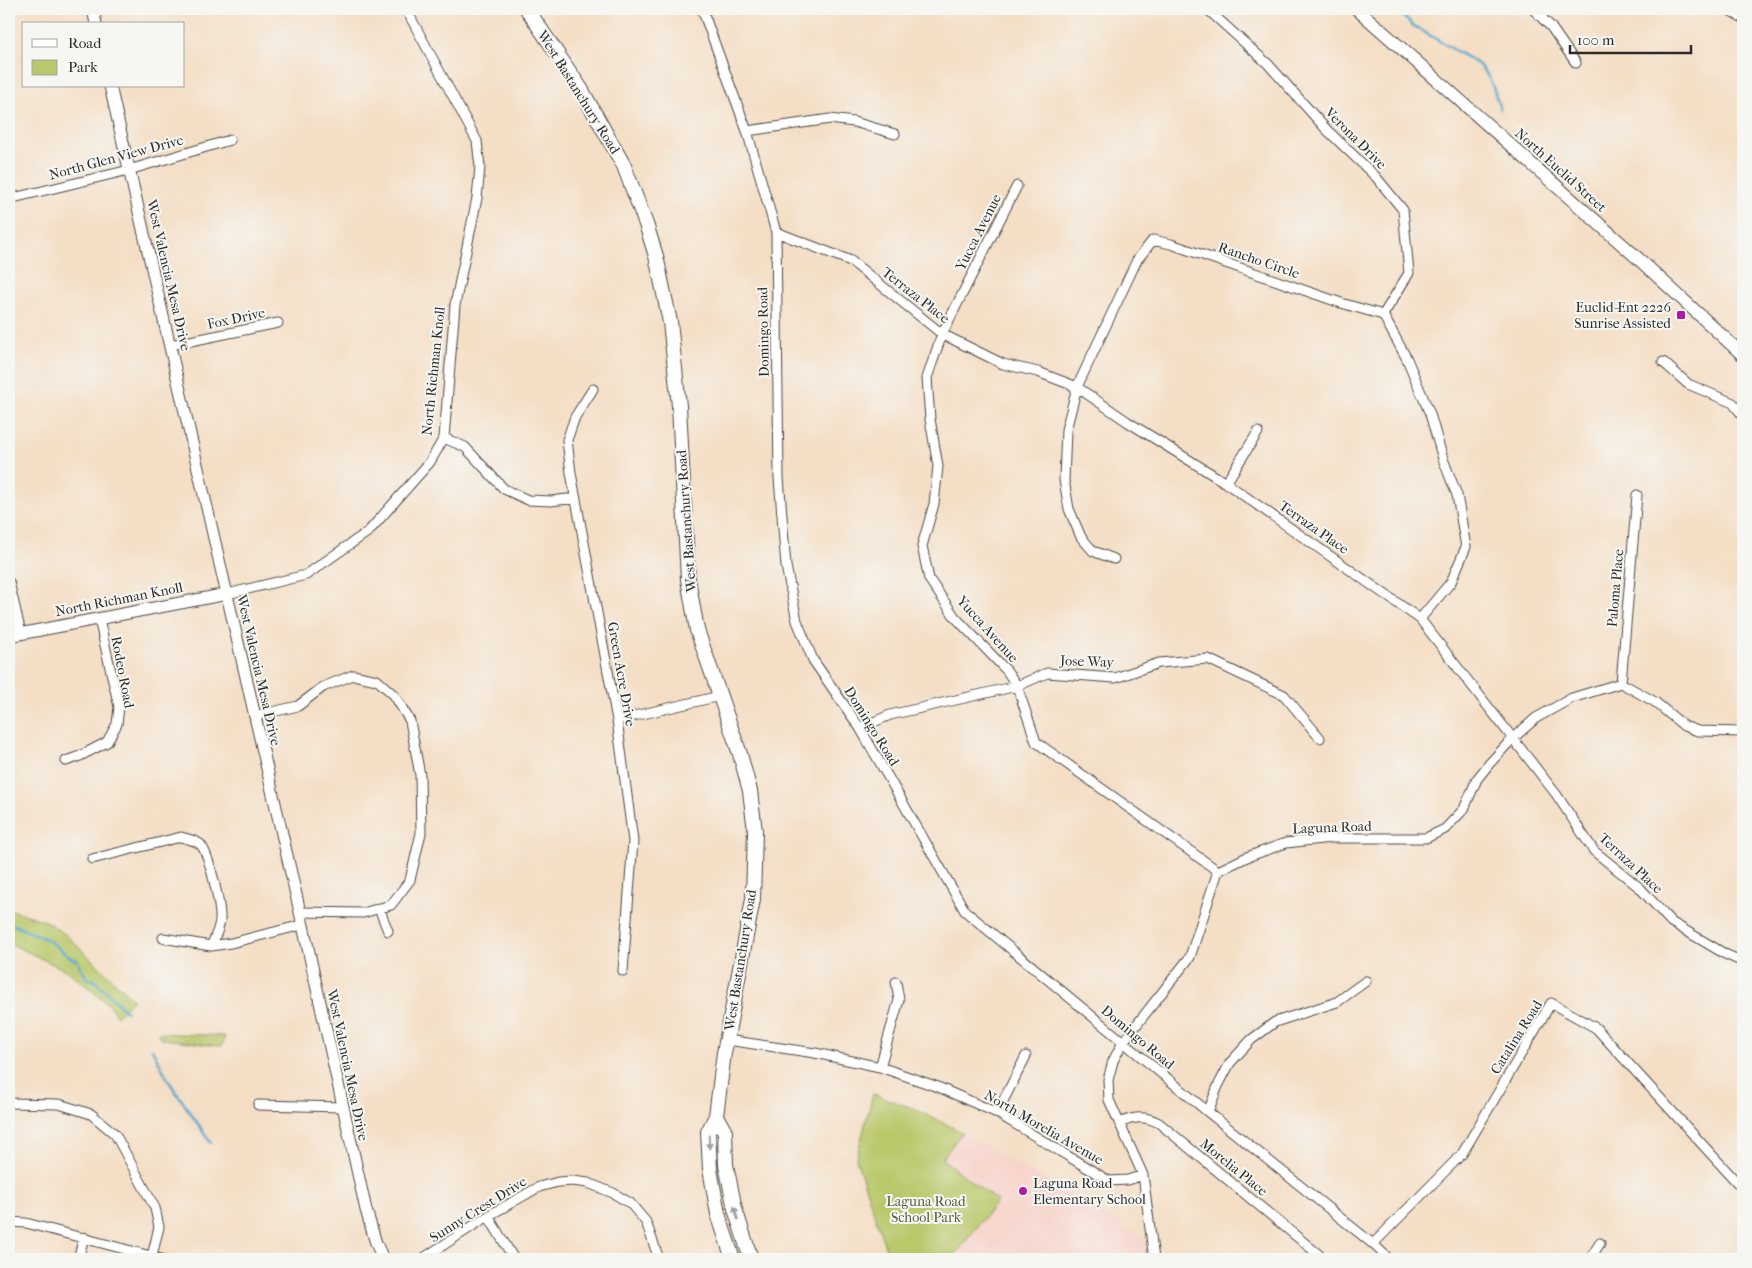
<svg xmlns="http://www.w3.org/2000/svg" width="1752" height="1268" viewBox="0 0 1752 1268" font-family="'IM FELL French Canon',serif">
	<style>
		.built { fill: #f7d1c7 }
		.green { fill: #b9c86a; stroke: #727a4a }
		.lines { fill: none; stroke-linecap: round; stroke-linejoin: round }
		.stream { stroke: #4ea5cb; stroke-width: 2.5 }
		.minor-casing { stroke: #494642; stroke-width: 11 }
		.tertiary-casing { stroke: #494642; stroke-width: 13 }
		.secondary-casing { stroke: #494642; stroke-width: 14 }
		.primary-casing { stroke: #494642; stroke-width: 16 }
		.minor { stroke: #fff; stroke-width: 9 }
		.tertiary { stroke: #fff; stroke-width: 11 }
		.secondary { stroke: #fff; stroke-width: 12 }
		.primary { stroke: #fff; stroke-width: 14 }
		.oneway { fill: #a0a0a0 }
		.poi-dot { fill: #b5179e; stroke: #f6f6f2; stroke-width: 2 }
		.labels { text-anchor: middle; stroke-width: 4; stroke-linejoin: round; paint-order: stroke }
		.street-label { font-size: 14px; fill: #2b2b2b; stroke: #f6f6f2 }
		.poi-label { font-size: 14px; fill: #2b2b2b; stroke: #f6f6f2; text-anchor: end }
		.park-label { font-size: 14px; fill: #565a3e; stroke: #f6f6f2 }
	</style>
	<rect width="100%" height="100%" fill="#f6f6f2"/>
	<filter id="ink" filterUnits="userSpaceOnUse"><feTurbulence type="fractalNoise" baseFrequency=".02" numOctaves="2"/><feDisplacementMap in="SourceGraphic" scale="10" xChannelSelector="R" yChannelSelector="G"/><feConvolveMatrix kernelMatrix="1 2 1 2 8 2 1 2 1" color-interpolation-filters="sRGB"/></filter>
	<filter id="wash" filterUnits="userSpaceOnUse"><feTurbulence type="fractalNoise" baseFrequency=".0096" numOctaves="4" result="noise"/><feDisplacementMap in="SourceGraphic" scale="20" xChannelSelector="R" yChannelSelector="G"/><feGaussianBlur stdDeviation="1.12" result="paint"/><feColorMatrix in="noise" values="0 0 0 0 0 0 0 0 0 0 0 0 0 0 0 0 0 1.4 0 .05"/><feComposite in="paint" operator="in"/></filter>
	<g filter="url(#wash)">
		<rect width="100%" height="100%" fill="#f4dec5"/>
		<path class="built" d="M962,1132L1145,1238L1149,1259H952L997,1201L942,1159Z"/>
		<path class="green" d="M9,909L45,921L65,934L133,999L117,1016L107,1003L69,972L9,943Z
			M158,1033L225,1036L222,1046C201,1045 182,1040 161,1039Z
			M873,1094L910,1107L962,1132L942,1159L997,1201L952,1259H889L856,1159Z"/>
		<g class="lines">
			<path class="stream" d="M1394,9L1414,26L1478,64L1488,76L1493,87L1500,109
				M9,923L48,940L73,959L77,960L87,979L94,980L127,1012
				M152,1049L170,1083L211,1143"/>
		</g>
	</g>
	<g filter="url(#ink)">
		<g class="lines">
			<g class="minor-casing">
				<path id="minor" d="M702,9L747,131L776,232L779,478L786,566L797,621L813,660L860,728L965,911L1208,1112L1373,1244L1389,1259
					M1207,9L1268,64L1326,129L1376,177L1403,210L1409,273L1383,315
					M1533,9L1551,27L1576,63
					M1727,9L1743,18
					M747,131L830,119L854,122L895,134
					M1017,186L942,334L927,378L930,419L938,466L934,504L922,546L929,579L955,617L1007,671L1017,686L1036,742L1218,871
					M9,199L129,170L230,140
					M776,232L851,261L942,334L1003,364L1038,372L1077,387L1128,422L1226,483L1420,619L1556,794L1594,851L1640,888L1671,922L1725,954L1743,962
					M171,345L278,323
					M1663,362L1688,384L1733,403L1743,416
					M593,389L575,417L567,440L571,473L617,720L633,841L623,971
					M444,438L465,447L504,489L528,500L551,501L576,498
					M1226,483L1258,432
					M1114,559L1093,551L1081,537L1069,509L1064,480L1066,430L1077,387L1137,260L1153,240L1171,244L1341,303L1383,315L1407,359L1430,414L1443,459L1457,495L1466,547L1451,582L1420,619
					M9,582L21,633
					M227,594L306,575L369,531L430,462L444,438L455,305L477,198L480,167L477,141L406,9
					M1621,683L1637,495
					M254,716L298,706L323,687L353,675L377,680L394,695L410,721L420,775L421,833L410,880L391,905L363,913L300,912
					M617,720L720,696
					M860,728L890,715L1017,686L1047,673L1115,678L1159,663L1208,659L1284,695L1320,738
					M66,761L80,756L107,742L117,724L119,707L99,619
					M92,859L181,837C188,839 194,840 200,844C209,852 221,907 220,920C219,929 215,938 211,946
					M379,908L388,931
					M163,938L211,946L231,943L302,925
					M727,1040L815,1053L880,1067L938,1087L997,1113L1109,1181L1128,1180L1143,1175
					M880,1067L899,1000L896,982
					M9,1103L59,1104L91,1114L115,1134L155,1208L159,1227L152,1256
					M258,1105L342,1107
					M1208,1112L1218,1086L1230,1063L1251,1040L1275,1022L1337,1002L1366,981
					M997,1113L1026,1056
					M1119,1123C1134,1117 1144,1115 1159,1123L1324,1259
					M488,1216L514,1259
					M9,1222L26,1223L162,1259
					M1373,1244L1462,1154L1551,1003L1596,1028L1743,1189
					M78,1259L84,1237
					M422,1259L488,1216L539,1187L558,1182L573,1181L588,1183L613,1193L630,1203L646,1222L659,1259
					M1154,1259L1143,1175L1109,1100L1108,1080L1113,1061L1123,1042L1190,957L1218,871L1247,857L1286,843L1331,838H1426L1445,829L1464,809L1477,779L1489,764L1512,739L1536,718L1572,698L1621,683L1655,702L1684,726L1698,731L1743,732
					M1590,1259L1600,1243"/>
			</g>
			<g class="tertiary-casing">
				<path id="tertiary" d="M93,9L96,24
					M110,86L300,912L366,1210L376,1243L383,1259
					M9,636L227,594"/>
			</g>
			<g class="secondary-casing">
				<path id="secondary" d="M1357,9L1642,262L1743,355"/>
			</g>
			<g class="primary-casing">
				<path id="primary" d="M527,9L581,89L624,166L646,224L656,256L670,322L679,406L688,579L697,630L740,754L750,791L755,831L753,899L724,1053L716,1116L708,1132L710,1169L718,1214L733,1259
					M716,1116L725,1132L726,1165L735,1209L751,1259"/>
			</g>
			<use href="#minor" class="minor"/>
			<use href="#tertiary" class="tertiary"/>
			<use href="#secondary" class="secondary"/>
			<use href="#primary" class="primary"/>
		</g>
		<defs><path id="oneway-solid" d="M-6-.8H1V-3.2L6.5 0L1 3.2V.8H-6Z" transform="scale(1.25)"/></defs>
		<g class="oneway">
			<use href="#oneway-solid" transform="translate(709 1142) rotate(88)"/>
			<use href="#oneway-solid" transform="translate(736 1213) rotate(-106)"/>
		</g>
	</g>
	<g class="poi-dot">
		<rect x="1676" y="310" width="10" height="10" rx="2.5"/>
		<circle cx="1023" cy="1191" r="5"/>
	</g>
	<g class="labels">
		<g class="street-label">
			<text transform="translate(579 92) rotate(58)" y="5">West Bastanchury Road</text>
			<text transform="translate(1356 138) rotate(45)" y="5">Verona Drive</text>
			<text transform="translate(116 157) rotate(-15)" y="5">North Glen View Drive</text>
			<text transform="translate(1561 170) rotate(42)" y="5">North Euclid Street</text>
			<text transform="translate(978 232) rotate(-63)" y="5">Yucca Avenue</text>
			<text transform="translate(1259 260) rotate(19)" y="5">Rancho Circle</text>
			<text transform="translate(169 275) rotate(77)" y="5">West Valencia Mesa Drive</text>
			<text transform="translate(916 295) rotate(38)" y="5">Terraza Place</text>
			<text transform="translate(236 318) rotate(-12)" y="5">Fox Drive</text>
			<text transform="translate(763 332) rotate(-91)" y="5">Domingo Road</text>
			<text transform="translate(433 371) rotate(-84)" y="5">North Richman Knoll</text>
			<text transform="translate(686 521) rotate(-94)" y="5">West Bastanchury Road</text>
			<text transform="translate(1314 527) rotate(35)" y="5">Terraza Place</text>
			<text transform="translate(1615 588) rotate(-85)" y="5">Paloma Place</text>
			<text transform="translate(119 599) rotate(-11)" y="5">North Richman Knoll</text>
			<text transform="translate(988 629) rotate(48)" y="5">Yucca Avenue</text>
			<text transform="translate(1087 661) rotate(2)" y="5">Jose Way</text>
			<text transform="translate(259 670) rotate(77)" y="5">West Valencia Mesa Drive</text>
			<text transform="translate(123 672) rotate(79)" y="5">Rodeo Road</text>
			<text transform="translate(622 674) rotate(80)" y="5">Green Acre Drive</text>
			<text transform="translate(872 726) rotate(58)" y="5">Domingo Road</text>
			<text transform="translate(1332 827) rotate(-2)" y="5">Laguna Road</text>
			<text transform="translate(1631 863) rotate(43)" y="5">Terraza Place</text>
			<text transform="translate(740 960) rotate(-81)" y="5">West Bastanchury Road</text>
			<text transform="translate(1138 1037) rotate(40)" y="5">Domingo Road</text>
			<text transform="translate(1516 1037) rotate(-58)" y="5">Catalina Road</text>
			<text transform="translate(348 1065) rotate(78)" y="5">West Valencia Mesa Drive</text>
			<text transform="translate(1044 1127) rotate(30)" y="5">North Morelia Avenue</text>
			<text transform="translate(1234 1167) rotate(39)" y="5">Morelia Place</text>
			<text transform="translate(478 1209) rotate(-32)" y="5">Sunny Crest Drive</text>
		</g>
		<g class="poi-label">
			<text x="1671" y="312">Euclid-Ent 2226<tspan x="1671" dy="16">Sunrise Assisted</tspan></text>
			<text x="1033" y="1188" text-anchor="start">Laguna Road<tspan x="1033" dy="16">Elementary School</tspan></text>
		</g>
		<g class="park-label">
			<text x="926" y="1206">Laguna Road<tspan x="926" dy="16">School Park</tspan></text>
		</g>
	</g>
	<rect width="1752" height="1268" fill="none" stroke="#f6f6f2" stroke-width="30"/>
	<rect x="22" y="22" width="162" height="65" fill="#f6f6f2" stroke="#a5a5a2"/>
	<rect x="32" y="39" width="25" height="8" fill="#ffffff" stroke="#a5a5a2"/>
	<text x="68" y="48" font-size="15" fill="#2b2b2b">Road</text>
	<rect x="32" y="60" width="25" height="15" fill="#b9c86a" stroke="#a5a5a2"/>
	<text x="68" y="72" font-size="15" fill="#2b2b2b">Park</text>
	<path d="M1570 45v8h121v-8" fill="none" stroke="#2b2b2b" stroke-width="2.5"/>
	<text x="1577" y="45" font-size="15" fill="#2b2b2b" stroke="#f6f6f2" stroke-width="4" paint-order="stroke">100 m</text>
</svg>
